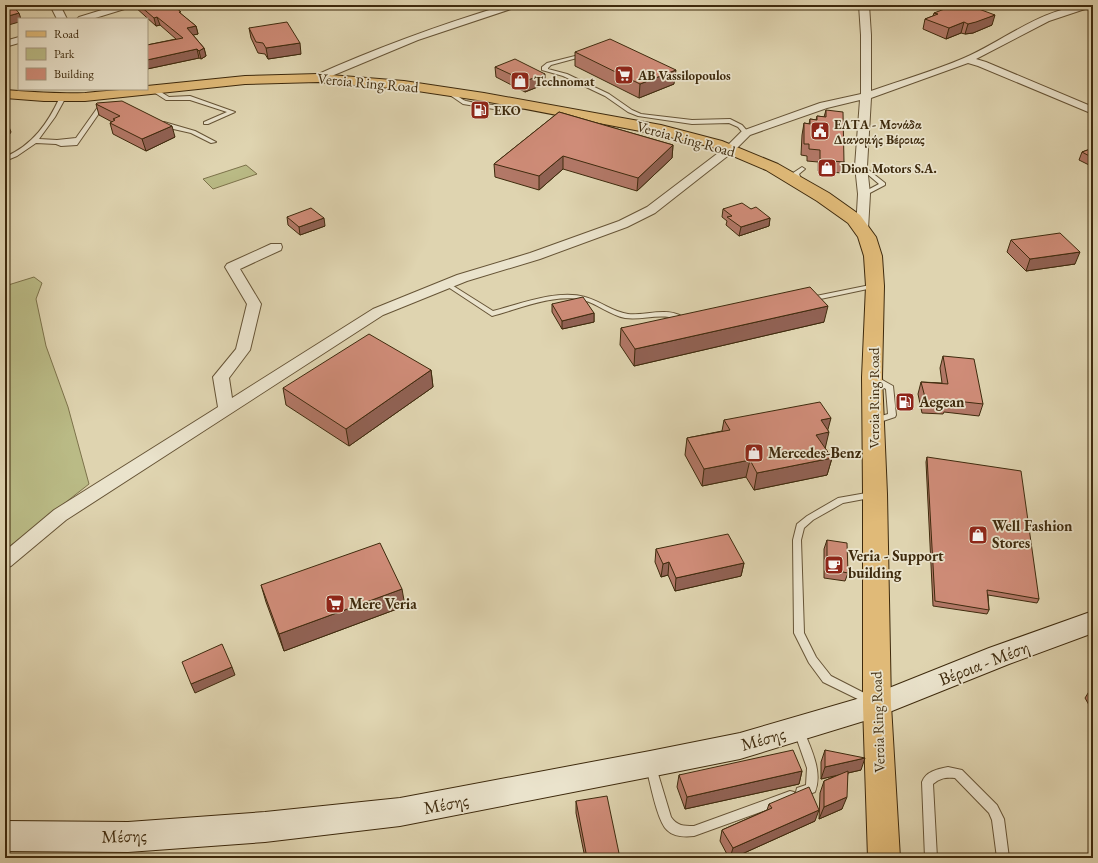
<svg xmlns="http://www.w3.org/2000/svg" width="1098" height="863" viewBox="0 0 1098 863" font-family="'EB Garamond',serif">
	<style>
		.green { fill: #babb86; stroke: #7c724a }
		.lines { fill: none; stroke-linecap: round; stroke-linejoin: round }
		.lane-casing { stroke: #665436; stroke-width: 2 }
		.street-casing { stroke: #665436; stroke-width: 2 }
		.secondary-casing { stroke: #3e2a0d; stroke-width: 2 }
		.primary-casing { stroke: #3e2a0d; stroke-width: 2 }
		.lane { fill: #eae3cc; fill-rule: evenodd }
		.street { fill: #eae3cc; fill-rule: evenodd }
		.secondary { fill: #eae3cc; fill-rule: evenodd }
		.primary { fill: #e0ba78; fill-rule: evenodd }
		.wall { fill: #b27867; stroke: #3e2a0d }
		.shaded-wall { fill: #916254; stroke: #3e2a0d }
		.building { fill: #cf8c78; stroke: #3e2a0d }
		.labels { text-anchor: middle; stroke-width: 3.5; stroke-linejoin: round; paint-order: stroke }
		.far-poi-label { font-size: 13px; font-weight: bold; fill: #3e2a0d; stroke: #eae3cc; text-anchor: start }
		.street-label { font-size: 15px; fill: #3e2a0d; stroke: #eae3cc }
		.poi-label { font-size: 15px; font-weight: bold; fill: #3e2a0d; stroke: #eae3cc; text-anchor: start }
		.near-street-label { font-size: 18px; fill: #3e2a0d; stroke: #eae3cc }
	</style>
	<rect width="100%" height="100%" fill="#dfd4b0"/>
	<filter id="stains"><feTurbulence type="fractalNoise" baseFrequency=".005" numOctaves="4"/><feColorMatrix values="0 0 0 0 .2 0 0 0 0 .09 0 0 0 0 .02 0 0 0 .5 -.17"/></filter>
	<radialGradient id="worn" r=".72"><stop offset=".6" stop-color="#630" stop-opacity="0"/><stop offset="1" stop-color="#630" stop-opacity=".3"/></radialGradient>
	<path class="green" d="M246,165L257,174L213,189L203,179Z
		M34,277L42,283L36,299L46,346L68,407L89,484L5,550V286Z"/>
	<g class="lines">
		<g class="lane-casing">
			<path id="lane" d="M575,56H577V58L551,65L548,68V69L567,74L609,94L632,110L641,114L692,120L730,119L742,125L749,133L744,134L738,127L729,123L692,124L638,116L628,112L605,96L563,76L542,70V67L547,63Z
				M152,89H156L169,97L190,96L235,112L208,124H204V122L227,112L190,100H166L152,91Z
				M447,91C455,91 459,99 466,101C486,106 506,106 526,104L529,106L526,108L500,110L463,104L447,93Z
				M63,95L66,97L55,117L39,139L57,140L76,138L98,107L107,104L110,106L102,109L77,145L61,146L56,144L36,143L17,156L5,161V157C33,145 48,123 60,97Z
				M164,122L195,131L216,142L211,143L191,133L169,128L162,125V123Z
				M861,164L885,183V185L866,195H862V193L879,184L859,167L858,166Z
				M802,167L805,169L799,174L803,183L800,185L797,183L793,173Z
				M447,282L493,311C520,304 558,289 585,297C600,301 613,312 628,314C646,316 671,305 687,320L683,322C678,321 674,318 669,317C654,315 640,320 625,318C610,315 598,304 583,300C555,293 519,309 492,316L445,285L444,284Z
				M875,284L877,285V287L811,301L808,299L811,297Z
				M871,377H877L893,386L896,415L895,417L874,424L871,423L870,421L871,419L888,414L886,389L871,381L870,379Z
				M872,492L875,493L876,495L875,497L843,503L813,520L804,528L801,540L804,633L816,657L831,676L876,699L877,702L876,705L872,706L823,682L809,663L794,633L793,540L797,524L807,516L838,498Z
				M799,726L803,728L804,731C811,749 823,772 815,792L801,797L797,796L796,792L797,788L806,785L807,768L794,731L795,728Z
				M651,762L655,764L656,767L671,817C677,826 684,826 694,826L790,791L794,792L795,796L794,800L694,836C685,837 674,837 667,830C657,821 650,781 646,767L647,764Z
				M948,767L962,770L997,805L1004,819L1009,858H997L992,820L989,813L955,778C946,777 940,778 933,784L937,858H925L922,782C926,771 938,769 948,767Z"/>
		</g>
		<g class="street-casing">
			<path id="street" d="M50,5H60L67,19H57Z
				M118,5H133L131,7L92,19H77L79,17Z
				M505,5H519L517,7L418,40L322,80H314L313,78L314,76C376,48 440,25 505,5Z
				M859,5H869L871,35V91C902,80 934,71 964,58C1005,40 1046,5 1093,5L1091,7L1049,21L976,59L986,62L1093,107V114L978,66L968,63L871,98L867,166L870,194L868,229L866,232H858L856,229L858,194L855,166L860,100L827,108L750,135L734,151L655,213L627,227L540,259L467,281L383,315L66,520L11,566L5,568V551L54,510L218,407L213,377L236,349L247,304L225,267L227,264L271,244H281L282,247L281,250L240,269L261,304L250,350L229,378L232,398L373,309L457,275L530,253L619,221L647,207L726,147L742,131L820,103L861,94V35Z
				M19,37V43L5,47V41Z"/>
		</g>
		<g class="secondary-casing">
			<path id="secondary" d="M1093,611V633L1009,664L877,717L740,759L650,777L400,826L265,842L128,852L5,851V821L128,822L265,812L400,798L650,751L740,733L874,694L989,648Z"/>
		</g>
		<g class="primary-casing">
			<path id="primary" d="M318,74L404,81L484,93L661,125L722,141L778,164L829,193L860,215L876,237L882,256L884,286L882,377L887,494L891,705L900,858H868L863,705V494L862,377L866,286L864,256L858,237L848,223L817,201L766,170L712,147L661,135L484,101L404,89L318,82L245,84L85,101H44L5,98V90C32,92 59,94 85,93C106,91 126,89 147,89V86L245,76Z"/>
		</g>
		<use href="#lane" class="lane"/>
		<use href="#street" class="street"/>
		<use href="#secondary" class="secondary"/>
		<use href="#primary" class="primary"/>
	</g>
	<path class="wall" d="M134,5H173L182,15L196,26L198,34L193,35L204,48L206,56L201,59L199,58L147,69V45L176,39L160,25L156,26L134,6Z
		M934,13L992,25L973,33L965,34L961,33L946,39L923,29L925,19L933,16Z
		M249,28L301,54L268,59L265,54L258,53L251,38Z
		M575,52L674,84L639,98L575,66Z
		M495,67L545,84L525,92L496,77Z
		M96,104L175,137L146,151L113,134L110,123L112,122L99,115Z
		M826,110L844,162L842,173L818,171V162L807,161V156L801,155L802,135L804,123L809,124L810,119L816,120L817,116L824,117Z
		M559,112L673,145L672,158L637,191L563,169L539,190L495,177L494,164Z
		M1093,148V167L1079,160L1082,152Z
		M723,209H751L770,218L769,226L739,236L726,225L727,221L722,217Z
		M287,217L325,226L300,235L288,225Z
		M1011,240L1075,264L1026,271L1007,252Z
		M552,304L594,313V322L562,329L552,312Z
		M824,322L634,366L620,345L621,328Z
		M943,356L983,404L979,416L944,412L943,414L922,413L918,394L921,382L942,383L940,368Z
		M431,370L433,387L349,446L286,405L283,388Z
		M724,420L828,430L825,448L832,458L827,475L754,490L746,477L702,486L685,455L687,438L722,431Z
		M927,457L1039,599L1037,603L988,595L989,610L987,614L933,606L926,462Z
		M827,540L848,573L845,581L824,578V549Z
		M656,549L744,563L741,576L675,591L668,575L661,577L655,562Z
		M261,585L405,606L284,651L266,602Z
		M1093,685V712L1085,698Z
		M825,750L861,770L848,773L842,809L819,819L820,793L824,781L837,775L821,779V762Z
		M802,771L799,784L685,809L677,787L679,775Z
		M576,801L620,858H585L576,813Z
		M769,804L815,821L733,858H729L720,841L722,830L767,810Z"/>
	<path class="shaded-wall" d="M19,13L21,19H19V22L5,26V17Z
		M995,15L992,25L973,33L965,34L968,24Z
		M157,17L160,25L156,26L154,18Z
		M964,22L961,33L946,39L949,28Z
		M196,26L198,34L189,36L187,28Z
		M300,43L301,54L268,59L266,48Z
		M204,48L206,56L201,59L199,51Z
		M197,49L199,58L147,69V60Z
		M676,70L674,84L639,98L640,84Z
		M545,74V84L525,92V81Z
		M5,117L11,132L5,142Z
		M172,126L175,137L146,151L142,139Z
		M673,145L672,158L637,191L638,178Z
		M563,156V169L539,190V176Z
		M324,218L325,226L300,235L299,227Z
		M770,218L769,226L739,236L741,227Z
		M1080,252L1075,264L1026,271L1030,259Z
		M828,306L824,322L634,366L635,349Z
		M594,313V322L562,329V321Z
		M431,370L433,387L349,446L346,429Z
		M831,418L827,433L829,432L825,449L812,452L821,420Z
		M832,458L827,475L754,490L757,473Z
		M750,460L746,477L702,486L704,469Z
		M669,562L668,575L661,577L663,564Z
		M744,563L741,576L675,591L676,578Z
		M402,589L405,606L284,651L279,634Z
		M232,667L235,675L195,693L191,684Z
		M865,758L861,770L821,779L825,767Z
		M802,771L799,784L685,809L687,797Z
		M847,797L842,809L819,819L824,807Z
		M819,810L815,821L733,858H730L733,848Z"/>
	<path class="building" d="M5,5H12L19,13L5,17Z
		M139,5H173L181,12H179L196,26L187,28L204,48L199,51L197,49L147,60V45L183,38L157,17L154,18Z
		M955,5H968L995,15L976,22L968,24L964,22L949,28L925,19L938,14L934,13Z
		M287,22L300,43L266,48L263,43L256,42L249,28Z
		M610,39L676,70L640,84L575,52Z
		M515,59L545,74L525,81L495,67Z
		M122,101L172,126L142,139L110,123L115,120L113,119L120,116L96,104L97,103Z
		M826,110L843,112L844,162L820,160V150L809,149V144H804V123L810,124V119L817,120V116L826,117Z
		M559,112L673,145L638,178L563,156L539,176L494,164Z
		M1093,148V158L1082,152Z
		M742,203L751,209L756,207L770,218L741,227L727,217L732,216L723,209Z
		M311,208L324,218L299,227L287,217Z
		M1060,233L1080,252L1030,259L1011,240Z
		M810,287L828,306L635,349L621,328Z
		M583,297L594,313L562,321L552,304Z
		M369,334L431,370L346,429L283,388Z
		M943,356L974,359L983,404L947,400V402L926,401L921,382L948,384Z
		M820,402L831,418L821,420L829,432L816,435L832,458L757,473L750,460L704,469L687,438L730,430L724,420Z
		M927,457L1021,471L1039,599L987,590L989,610L935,601Z
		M728,534L744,563L676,578L669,562L663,564L656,549Z
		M827,540L847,543L848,573L827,569Z
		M380,543L402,589L279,634L261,585Z
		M222,644L232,667L191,684L182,662Z
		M793,750L802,771L687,797L679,775Z
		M825,750L865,758L825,767Z
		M848,771L847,797L824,807V781Z
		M809,787L819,810L733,848L722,830L772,808L769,804Z
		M607,796L620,858H587L576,801Z
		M819,855L820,858H797Z"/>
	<defs>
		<g id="supermarket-square" transform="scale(1)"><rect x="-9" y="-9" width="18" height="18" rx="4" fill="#8f2418" stroke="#eae3cc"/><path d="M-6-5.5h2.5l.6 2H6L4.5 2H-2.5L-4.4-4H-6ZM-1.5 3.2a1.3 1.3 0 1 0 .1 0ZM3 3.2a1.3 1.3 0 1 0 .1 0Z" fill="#fff"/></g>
		<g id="shop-square" transform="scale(1)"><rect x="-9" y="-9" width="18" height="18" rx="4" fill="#8f2418" stroke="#eae3cc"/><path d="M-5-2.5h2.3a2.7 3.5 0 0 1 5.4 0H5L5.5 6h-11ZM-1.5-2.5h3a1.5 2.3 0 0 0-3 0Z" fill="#fff"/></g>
		<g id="fuel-square" transform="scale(1)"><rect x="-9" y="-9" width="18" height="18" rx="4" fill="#8f2418" stroke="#eae3cc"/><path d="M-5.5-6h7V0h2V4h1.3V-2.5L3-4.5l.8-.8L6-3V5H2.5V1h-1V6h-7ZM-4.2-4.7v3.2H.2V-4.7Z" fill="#fff"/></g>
		<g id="civic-square" transform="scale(1)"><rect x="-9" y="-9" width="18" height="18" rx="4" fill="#8f2418" stroke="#eae3cc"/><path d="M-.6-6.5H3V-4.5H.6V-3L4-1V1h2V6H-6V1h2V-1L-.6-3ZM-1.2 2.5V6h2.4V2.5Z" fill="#fff"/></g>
		<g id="cafe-square" transform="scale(1)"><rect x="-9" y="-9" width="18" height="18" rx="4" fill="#8f2418" stroke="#eae3cc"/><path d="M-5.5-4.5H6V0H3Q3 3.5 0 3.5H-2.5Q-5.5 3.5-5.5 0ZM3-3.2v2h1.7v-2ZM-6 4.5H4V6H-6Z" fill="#fff"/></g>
	</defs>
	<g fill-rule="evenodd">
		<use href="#supermarket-square" x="624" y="75"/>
		<use href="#shop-square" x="520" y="81"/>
		<use href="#fuel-square" x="480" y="110"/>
		<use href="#civic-square" x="820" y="131"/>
		<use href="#shop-square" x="827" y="168"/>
		<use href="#fuel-square" x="905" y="402"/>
		<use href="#shop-square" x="754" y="453"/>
		<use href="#shop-square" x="978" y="535"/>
		<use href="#cafe-square" x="834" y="565"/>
		<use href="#supermarket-square" x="335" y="604"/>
	</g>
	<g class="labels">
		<g class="far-poi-label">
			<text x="638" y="80">AB Vassilopoulos</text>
			<text x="534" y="86">Technomat</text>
			<text x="494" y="115">EKO</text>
			<text x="834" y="129">ΕΛΤΑ - Μονάδα<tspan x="834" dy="15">Διανομής Βέροιας</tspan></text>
			<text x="841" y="173">Dion Motors S.A.</text>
		</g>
		<g class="street-label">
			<text transform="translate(368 83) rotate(5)" y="5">Verοia Ring Road</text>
			<text transform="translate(686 139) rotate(15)" y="5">Verοia Ring Road</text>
			<text transform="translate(874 398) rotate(-90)" y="5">Verοia Ring Road</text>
			<text transform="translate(878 722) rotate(-92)" y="5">Verοia Ring Road</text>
		</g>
		<g class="poi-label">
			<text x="919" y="407">Aegean</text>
			<text x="768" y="458">Mercedes-Benz</text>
			<text x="992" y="531">Well Fashion<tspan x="992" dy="17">Stores</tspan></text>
			<text x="848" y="561">Veria - Support<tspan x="848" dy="17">building</tspan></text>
			<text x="349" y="609">Mere Veria</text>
		</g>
		<g class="near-street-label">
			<text transform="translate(984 663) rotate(-21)" y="6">Βέροια - Μέση</text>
			<text transform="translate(763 739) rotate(-16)" y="6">Μέσης</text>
			<text transform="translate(446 804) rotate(-11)" y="6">Μέσης</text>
			<text transform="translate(124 836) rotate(-2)" y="6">Μέσης</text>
		</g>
	</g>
	<rect width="1098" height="863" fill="none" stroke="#dfd4b0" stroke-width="20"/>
	<rect x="6" y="6" width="1086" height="851" fill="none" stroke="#3e2a0d" stroke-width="2"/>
	<rect x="10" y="10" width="1078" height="843" fill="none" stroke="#3e2a0d"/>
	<rect x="18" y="18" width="130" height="72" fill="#eae3cc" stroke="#a59980"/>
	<rect x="26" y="31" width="20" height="6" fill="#e0ba78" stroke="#a59980"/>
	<text x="54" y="38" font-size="12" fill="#3e2a0d">Road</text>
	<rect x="26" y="48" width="20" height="12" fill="#babb86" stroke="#a59980"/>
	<text x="54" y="58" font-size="12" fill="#3e2a0d">Park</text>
	<rect x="26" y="68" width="20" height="12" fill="#cf8c78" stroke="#a59980"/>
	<text x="54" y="78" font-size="12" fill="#3e2a0d">Building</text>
	<rect width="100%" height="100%" filter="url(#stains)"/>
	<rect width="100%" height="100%" fill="url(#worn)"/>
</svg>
